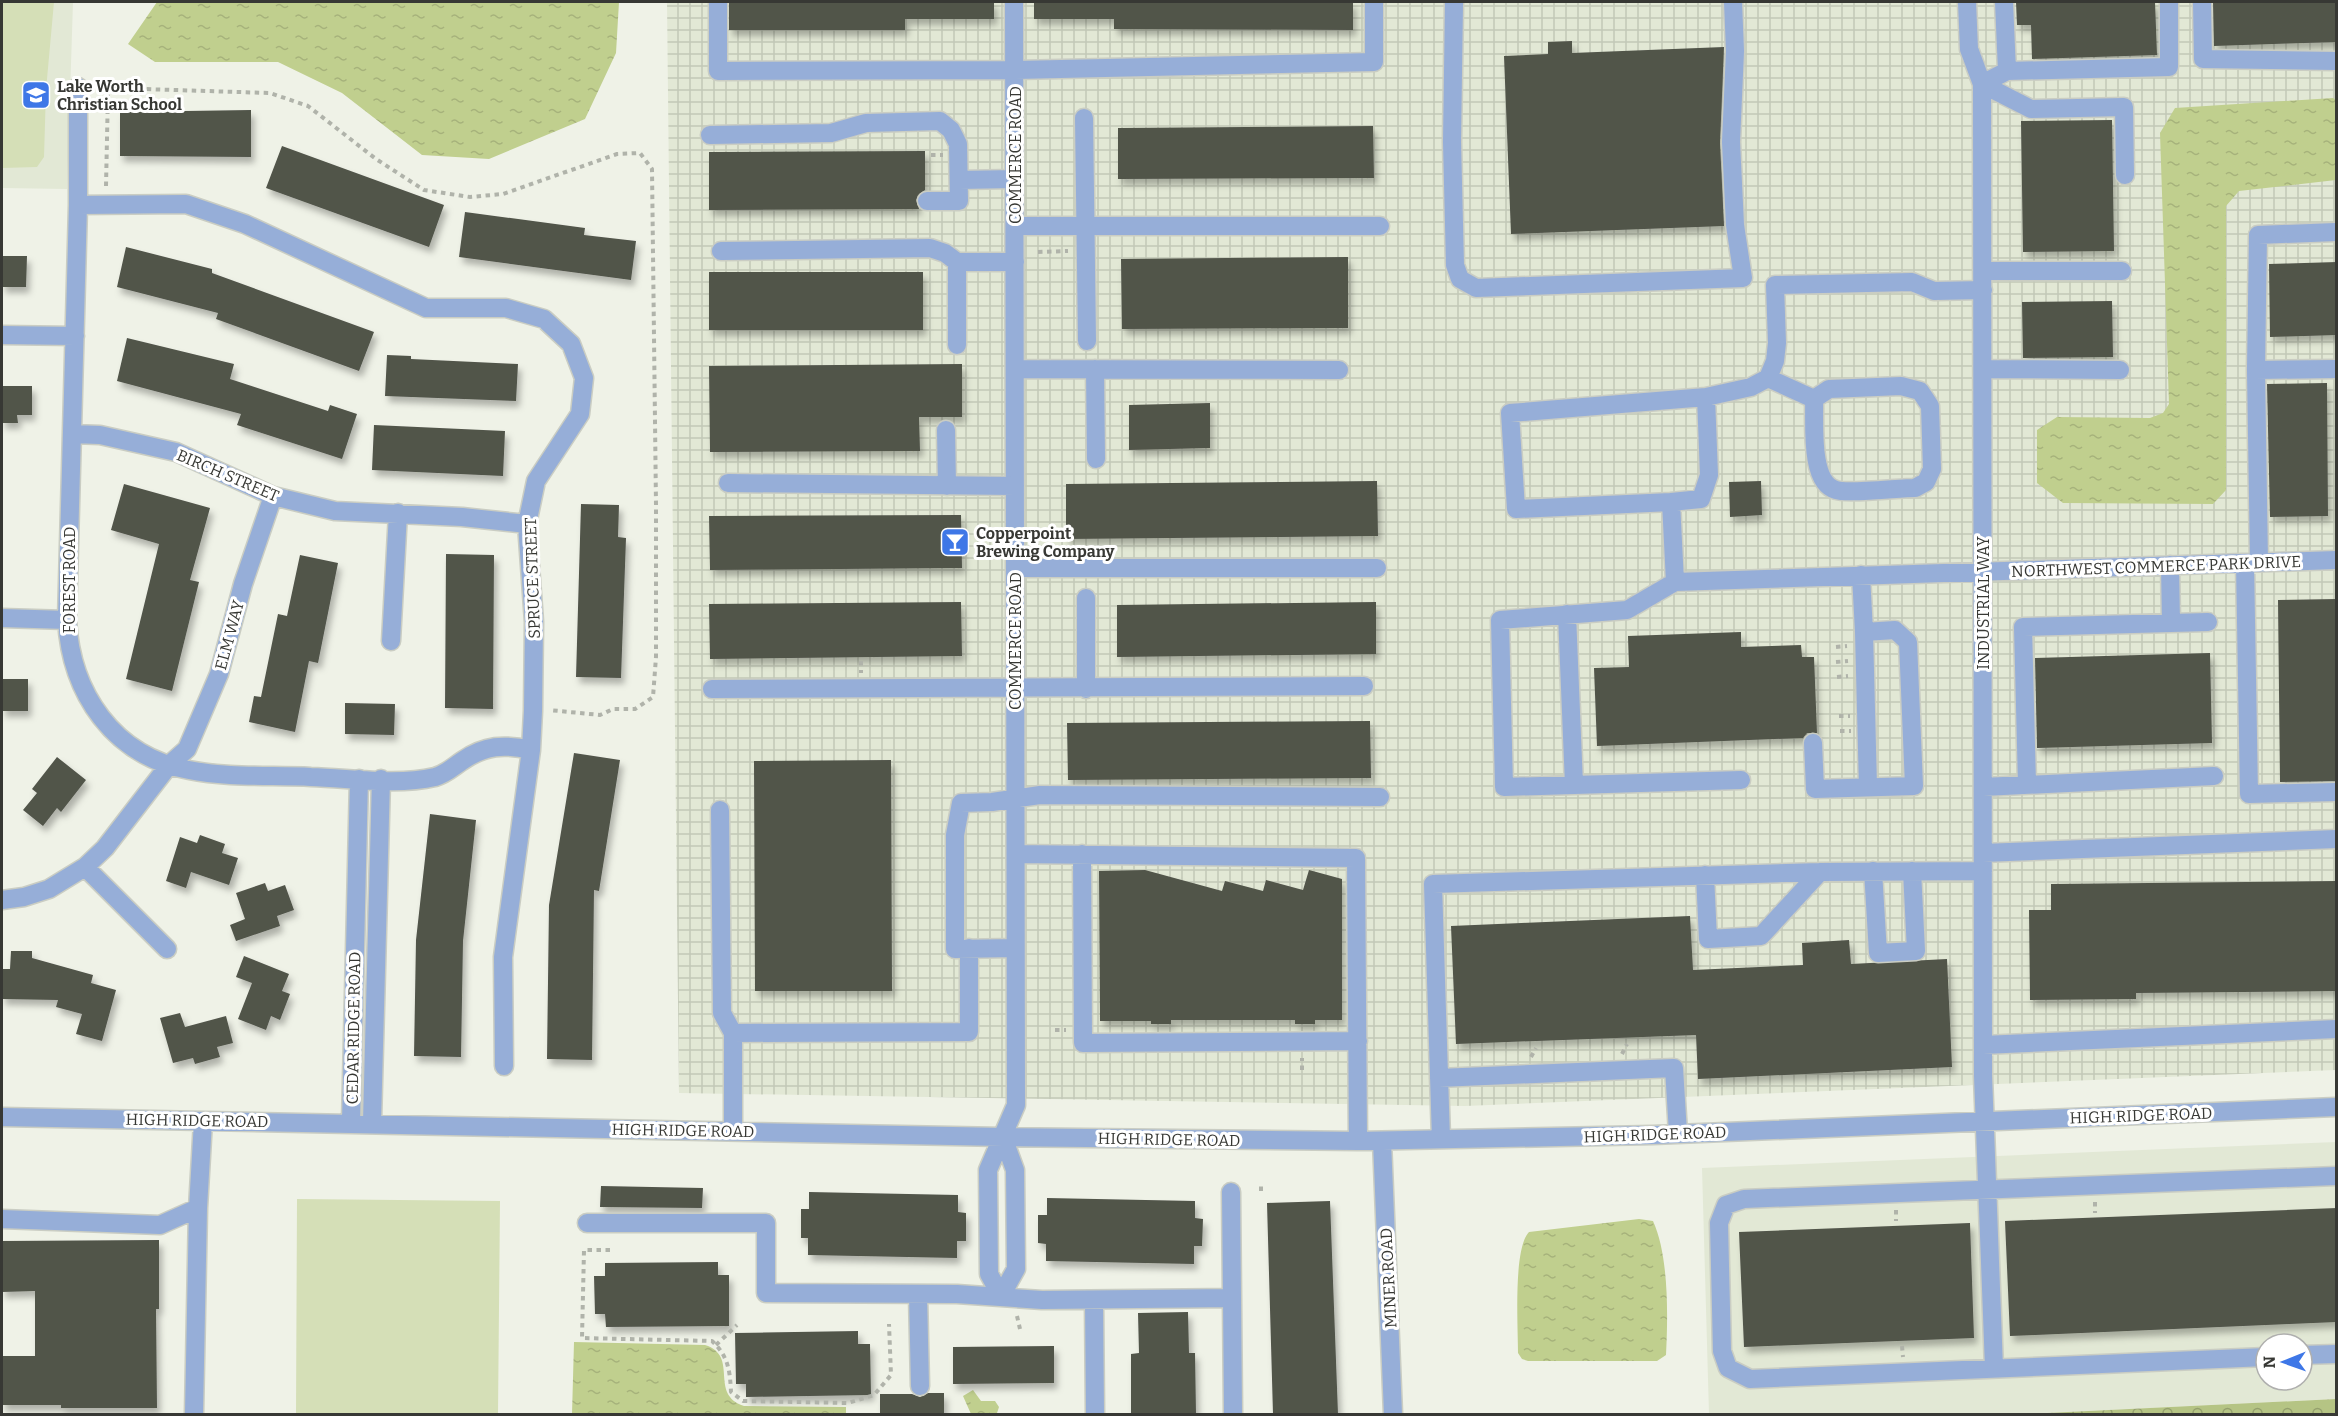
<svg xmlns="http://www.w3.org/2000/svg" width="2338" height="1416" viewBox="0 0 2338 1416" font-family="Bitter,serif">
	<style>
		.built { fill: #e2e8d5; fill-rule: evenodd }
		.industrial { fill: url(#industrial-grid) }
		.forest { fill: url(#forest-crowns) }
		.garden { fill: #d5dfb7 }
		.water { fill: url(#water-ripples) }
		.building { fill: #51544a; filter: url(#shadow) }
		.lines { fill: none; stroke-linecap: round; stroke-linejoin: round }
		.minor-casing { stroke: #cacdc3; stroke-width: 21 }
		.path { stroke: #b0b3aa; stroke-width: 4; stroke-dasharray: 4.5 4.5; stroke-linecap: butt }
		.minor { stroke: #96aed8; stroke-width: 18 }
		.labels { text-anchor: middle; stroke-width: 6; stroke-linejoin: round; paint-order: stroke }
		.poi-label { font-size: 16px; font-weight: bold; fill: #373834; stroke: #fff; text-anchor: start }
		.street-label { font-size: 16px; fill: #373834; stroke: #fff }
	</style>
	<defs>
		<pattern id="industrial-grid" width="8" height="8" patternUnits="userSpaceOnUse" patternTransform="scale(1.5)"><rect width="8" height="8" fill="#e2e8d5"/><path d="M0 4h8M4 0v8" fill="none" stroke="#c2c8b7"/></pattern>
		<pattern id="forest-crowns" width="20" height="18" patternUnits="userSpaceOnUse" patternTransform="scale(1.5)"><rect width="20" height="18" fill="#b5c484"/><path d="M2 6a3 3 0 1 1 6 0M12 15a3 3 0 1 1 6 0" fill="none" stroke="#94a06d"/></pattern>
		<pattern id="water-ripples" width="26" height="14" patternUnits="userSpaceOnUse" patternTransform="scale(1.5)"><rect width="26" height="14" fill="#c0cf8e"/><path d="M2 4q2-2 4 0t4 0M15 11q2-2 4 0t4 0" fill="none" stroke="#a6b27b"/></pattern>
		<filter id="shadow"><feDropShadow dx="3.5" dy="6" stdDeviation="3" flood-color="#0004"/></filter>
	</defs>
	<rect width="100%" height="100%" fill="#eff2e7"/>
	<path class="built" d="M2,2H73L67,189L2,188Z
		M2336,1142V1399L2026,1414H1709L1702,1168ZM2266,1344H2302V1380H2266Z"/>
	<path class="industrial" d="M667,2H2336V1070L1465,1106L679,1093Z"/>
	<path class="forest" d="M2336,1399V1414H2026Z"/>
	<path class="garden" d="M2,2H54L46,90L44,157L37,167L2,168Z
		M297,1199L500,1201L498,1414H296Z"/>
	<path class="water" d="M157,2H619L616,53L585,119L489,159L422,155L342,93L278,62H155L128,44Z
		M2333,98L2336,100V180L2239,191L2226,206V490L2213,504L2063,503L2037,483V430L2057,417L2150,418L2163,413L2169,404L2160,133L2175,108Z
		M1639,1219L1653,1221C1669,1256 1668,1316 1666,1355L1657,1361H1528L1522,1359L1518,1353C1518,1327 1513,1248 1529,1232Z
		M574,1342L705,1345C740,1356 708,1394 744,1406L846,1407V1414H572Z
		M973,1390L981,1401H995L999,1407L997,1413L971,1414L963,1396Z"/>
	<path class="building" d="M729,2H994V19H905V30H729Z
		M1034,2H1353V30L1114,29V19H1034Z
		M2016,2H2155L2157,55L2032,59L2031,25H2017Z
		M2213,2H2337V42L2214,46Z
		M1572,41V53L1724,47L1720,143L1724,226L1511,234L1504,56L1548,54V42Z
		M251,110V157L120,156V112Z
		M2112,120L2114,251L2023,252L2021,121Z
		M1373,126L1374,178L1118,179V128Z
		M282,146L444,205L429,247L266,188Z
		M925,151V190L918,195L916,200L919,209L709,210V152Z
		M465,212L585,228L584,235L636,241L631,280L459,257Z
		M126,247L212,269V273L374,332L359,371L216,319L218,313L117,287Z
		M2,256H27L26,287H2Z
		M1348,257V328L1122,329L1121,259Z
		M2337,262V335L2270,337L2269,264Z
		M709,272H923V330H709Z
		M2112,301L2113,357L2023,358L2022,302Z
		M127,338L234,364L230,379L328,411L330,405L357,414L342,459L237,425L241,414L117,381Z
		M387,355L411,356V359L518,364L516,401L385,396Z
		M962,364V417H919L920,451L710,452L709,366Z
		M2327,383L2328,516L2270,517L2267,384Z
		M2,386H32V415H17L18,423H2Z
		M1210,403V448L1129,450V405Z
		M374,425L505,431L503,476L372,470Z
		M1377,481L1378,536L1066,539V484Z
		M1761,481L1762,515L1730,517L1729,482Z
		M124,484L210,508L190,580L199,582L172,691L126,679L159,544L111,530Z
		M581,504L619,505L618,537L626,538L621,678L576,677Z
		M961,515L962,568L710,570L709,516Z
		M446,554L494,555L493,709L445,708Z
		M300,555L338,563L318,663L309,661L295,732L249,722L254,696L261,697L278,614L287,616Z
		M2337,599V781L2280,782L2278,600Z
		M961,602L962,656L710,659L709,604Z
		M1376,602V654L1117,657V605Z
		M1741,632V647L1801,645L1802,657H1814L1817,733H1807L1803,738L1597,746L1594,668L1629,667L1628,636Z
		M2210,653L2212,743L2037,748L2035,658Z
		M2,679H28V711H2Z
		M345,703L395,704L394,735L345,734Z
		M1370,721L1371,778L1068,780L1067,723Z
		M574,753L620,760L599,891L594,890L592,1060L547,1059L549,905Z
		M57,757L86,780L61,812L57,808L43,826L23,810L37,793L32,789Z
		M891,760L892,991H755L754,761Z
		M430,814L476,820L463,941L461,1057L414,1056L416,940Z
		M200,835L225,844L222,853L238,858L229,885L191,872L186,888L166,881L180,837L197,843Z
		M1145,870L1222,891L1225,881L1263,891L1266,880L1303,890L1309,870L1342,879V1020H1315V1024H1295V1020H1171V1024H1151V1021H1100L1099,871Z
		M2337,881V991L2136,993V999L2030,1000L2029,910H2051V884Z
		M265,883L268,891L285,885L294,910L277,916L280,926L236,941L230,925L245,919L236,893Z
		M1690,916L1693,970L1803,965L1802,943L1849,940L1851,964L1947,959L1952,1067L1698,1079L1696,1035L1456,1044L1451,926Z
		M11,951H32V958L93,975L91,983L116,990L102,1041L76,1034L82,1014L56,1007L58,1000L2,999V969H10Z
		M244,956L289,974L282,991L290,994L280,1020L271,1016L266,1030L238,1019L252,983L236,977Z
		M180,1013L185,1027L226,1016L233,1043L217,1047L220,1057L195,1064L193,1058L173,1063L160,1018Z
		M601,1186L703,1188L702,1208L600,1207Z
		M809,1192L958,1195V1212L966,1213V1241H957V1258L808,1255V1238H801V1209H809Z
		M1047,1198L1195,1201V1218L1203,1219L1202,1246H1194V1264L1046,1261V1244L1038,1243V1215H1047Z
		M1330,1201L1338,1414H1273L1267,1203Z
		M2337,1208V1322L2010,1336L2005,1221Z
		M1970,1223L1974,1338L1744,1347L1739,1232Z
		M159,1240V1309H156L157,1408H61V1405H2V1356H35V1291L2,1292V1241Z
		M718,1262V1275H729V1326L606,1327L605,1314H595L594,1276H605V1263Z
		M1188,1312L1189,1353H1195L1196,1414H1131V1354L1139,1353L1138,1313Z
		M858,1331V1344H870L871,1395L746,1397V1384H736L735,1333Z
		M1054,1346V1383L953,1384V1347Z
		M928,1393H944V1414H880V1394H912L920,1397Z"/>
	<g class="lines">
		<g class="minor-casing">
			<path id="minor" d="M718,2V71L1014,70L1374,62V2
				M1454,2L1452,142L1455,265L1460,279L1476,288L1743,278L1735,225L1731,142L1735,51L1733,2
				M1967,2L1969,49L1982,84L1983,1076L1994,1368
				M2004,2L2007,71
				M2202,2L2203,59L2336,61
				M1982,84L2007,71L2169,67V2
				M1982,84L2031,109L2124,107L2125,175
				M78,87V205L67,620C71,693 113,756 189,770C228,778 271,775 311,777C350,778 396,786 435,777C446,774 453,767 462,761C485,745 504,744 531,750
				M1084,118L1087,341
				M710,135L831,133L866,123L940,121L951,130L958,144L959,201H927
				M959,180L1014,179
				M78,205L186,204L245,224L426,308H506L544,319L571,344L584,378L580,414L536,481L527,524L534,622L533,711L531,750L503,957L504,1066
				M1015,226H1380
				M721,251L930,248L945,253L957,262H1015
				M1983,271H2122
				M1983,290L1934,291L1912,282L1775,285L1777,343L1775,361L1768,378L1751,387L1706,397L1510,413L1516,509L1671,502L1675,582L2336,560
				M2,335L75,336
				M957,345V262
				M1015,369L1339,370
				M1095,369L1096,459
				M1983,369L2120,370
				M2256,370L2258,235L2336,232
				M1768,378L1814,399
				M1901,386L1920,391L1930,406L1932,469L1926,482L1915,488C1900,488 1847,494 1836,490C1809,483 1815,421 1814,399L1829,389Z
				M946,430L947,486
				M72,434L100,435L176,452L273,496L335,511L462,517L527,524
				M728,483L1015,486
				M1671,502L1701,499L1709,475L1706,397
				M2259,562L2256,370L2336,369
				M2245,563L2249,794L2336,792
				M2170,565L2171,623
				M1015,568H1377
				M1861,575L1864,632
				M1675,582L1627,610L1500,620L1504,787L1741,780
				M1086,598V689
				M1567,614L1574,785
				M2,618L67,620
				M391,641L398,513
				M712,689L1364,686
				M1813,743L1815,789L1914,786L1908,642L1895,630L1864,632L1868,787
				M2027,784L2023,627L2208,622
				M1983,787L2214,776
				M720,810L722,1013L733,1033
				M1983,853L2336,839
				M1016,854L1356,858L1358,1141
				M1082,854L1083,1043L1358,1041
				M85,867L167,949
				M1873,871L1878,953L1916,951L1912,871
				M1705,875L1708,939L1761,936L1820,872
				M2,900L24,897L49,889L85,867L105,848L169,765L187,749L219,674L243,584L273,496
				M1015,948L955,949V835L961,803L992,802L1040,795L1380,797
				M1983,1045L2336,1029
				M1439,1078L1674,1068L1678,1133
				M2,1117L1003,1137L1358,1141L1653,1135L2336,1107
				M351,1122L359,779
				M372,1122L381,779
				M733,1131V1033L969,1032V948
				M1441,1139L1433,884L1820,872L1983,871
				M1382,1141L1393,1414
				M1231,1192L1232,1298
				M2,1219L160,1225L198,1208
				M587,1223H766V1293L957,1294L1042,1300L1232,1298L1233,1414
				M918,1294L920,1386
				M1001,1296L989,1274L988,1170L1016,1105L1014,2
				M1001,1296L1016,1269L1015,1170L1003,1137
				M1094,1300L1095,1414
				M2302,1355L2336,1354
				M2266,1357L1750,1379L1728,1368L1722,1351L1719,1223L1726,1205L1744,1199L2336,1176
				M194,1414L198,1208L203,1121"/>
		</g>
		<path class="path" d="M931,155H943
			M106,186L108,91L111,88L270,93L308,106L376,159L424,190L470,197L503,194L617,154L640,153L652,169L656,505V657L653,697L635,709H613L600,715L549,710
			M1038,252L1068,251
			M1836,647L1847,646
			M861,661V673
			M1836,662L1848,661
			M1837,677L1848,676
			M1839,716H1850
			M1840,731H1851
			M1055,1030H1066
			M1622,1054L1627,1044
			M1531,1057L1536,1048
			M1302,1070V1058
			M1261,1191V1185
			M2095,1202V1213
			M1896,1210V1221
			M610,1250H584L582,1338L712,1341C728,1356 730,1370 731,1392L743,1401L848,1403L874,1395L891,1375L889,1324
			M1017,1316L1020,1329
			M716,1345L737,1325
			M1902,1346L1903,1357"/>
		<use href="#minor" class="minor"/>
	</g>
	<defs>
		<g id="school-square" transform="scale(1.5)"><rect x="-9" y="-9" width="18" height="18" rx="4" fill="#3e77e7" stroke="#fff"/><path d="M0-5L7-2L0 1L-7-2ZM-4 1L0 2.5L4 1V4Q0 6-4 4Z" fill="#fff"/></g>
		<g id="bar-square" transform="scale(1.5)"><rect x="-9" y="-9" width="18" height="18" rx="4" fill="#3e77e7" stroke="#fff"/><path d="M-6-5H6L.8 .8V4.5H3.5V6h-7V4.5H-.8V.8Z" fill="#fff"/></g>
	</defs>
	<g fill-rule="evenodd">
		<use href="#school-square" x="36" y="95"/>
		<use href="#bar-square" x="955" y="542"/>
	</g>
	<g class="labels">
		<g class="poi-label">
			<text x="57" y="92">Lake Worth<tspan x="57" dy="18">Christian School</tspan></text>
			<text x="976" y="539">Copperpoint<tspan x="976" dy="18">Brewing Company</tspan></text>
		</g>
		<g class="street-label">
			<text transform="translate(1015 155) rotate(-90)" y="6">COMMERCE ROAD</text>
			<text transform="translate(228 475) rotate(23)" y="6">BIRCH STREET</text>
			<text transform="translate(2156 566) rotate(-2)" y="6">NORTHWEST COMMERCE PARK DRIVE</text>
			<text transform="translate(532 578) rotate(-92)" y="6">SPRUCE STREET</text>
			<text transform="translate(69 580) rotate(-90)" y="6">FOREST ROAD</text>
			<text transform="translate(1983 603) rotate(-90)" y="6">INDUSTRIAL WAY</text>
			<text transform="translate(229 635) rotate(-75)" y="6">ELM WAY</text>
			<text transform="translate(1015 641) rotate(-90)" y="6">COMMERCE ROAD</text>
			<text transform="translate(353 1028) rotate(-89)" y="6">CEDAR RIDGE ROAD</text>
			<text transform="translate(2141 1115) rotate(-2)" y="6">HIGH RIDGE ROAD</text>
			<text transform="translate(197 1120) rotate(1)" y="6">HIGH RIDGE ROAD</text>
			<text transform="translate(683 1130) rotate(1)" y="6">HIGH RIDGE ROAD</text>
			<text transform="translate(1655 1134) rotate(-2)" y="6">HIGH RIDGE ROAD</text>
			<text transform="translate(1169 1139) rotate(1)" y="6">HIGH RIDGE ROAD</text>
			<text transform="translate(1388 1278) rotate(-93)" y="6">MINER ROAD</text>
		</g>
	</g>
	<rect width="2338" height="1416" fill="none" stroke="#373834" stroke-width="6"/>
	<g transform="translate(2284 1362) rotate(269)"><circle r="28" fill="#ffffff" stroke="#afafae" stroke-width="1.5"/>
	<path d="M0-4.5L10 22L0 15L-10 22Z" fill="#3e77e7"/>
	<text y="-9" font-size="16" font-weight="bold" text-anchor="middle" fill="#373834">N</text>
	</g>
</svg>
